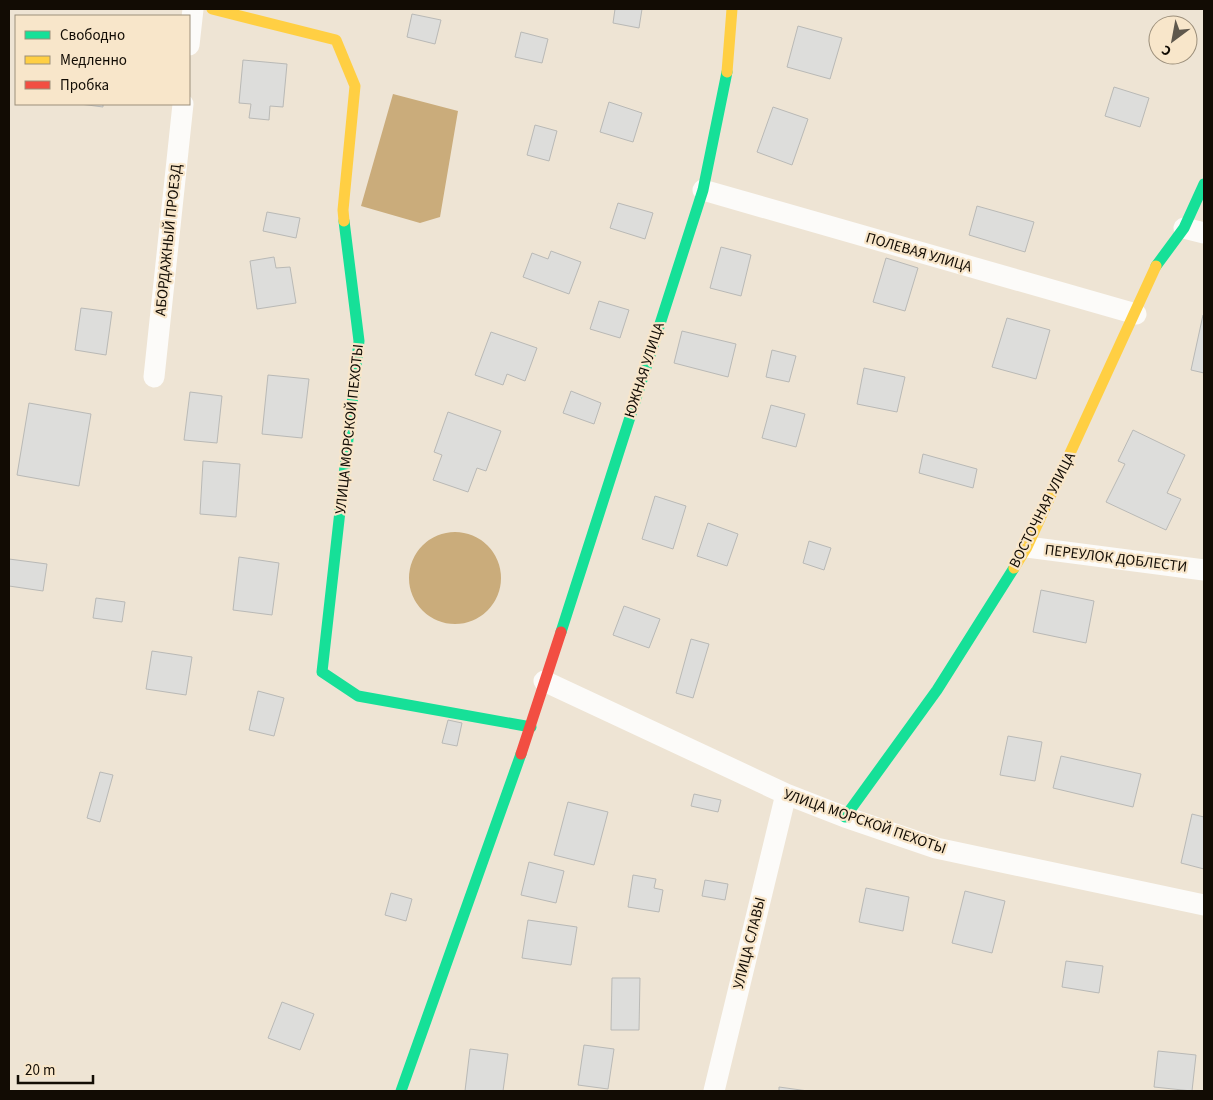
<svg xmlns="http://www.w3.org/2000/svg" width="1213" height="1100" viewBox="0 0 1213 1100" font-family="'Source Sans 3',sans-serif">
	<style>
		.water { fill: #caac7b }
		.building { fill: #dddddb; stroke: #b9b9b6 }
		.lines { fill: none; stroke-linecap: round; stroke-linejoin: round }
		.street { stroke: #fcfbf9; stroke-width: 21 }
		.fast { stroke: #16e098; stroke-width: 11 }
		.slow { stroke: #ffcf43; stroke-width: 11 }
		.jam { stroke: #f24e42; stroke-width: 11 }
		.labels { text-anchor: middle; stroke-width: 4.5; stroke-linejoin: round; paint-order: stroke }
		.street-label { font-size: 15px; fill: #120c04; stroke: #f8e6ca }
	</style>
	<rect width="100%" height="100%" fill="#eee4d4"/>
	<path class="water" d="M393,94L458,111L440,217L420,223L361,206Z
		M409 578a46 46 0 1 1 92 0a46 46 0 1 1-92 0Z"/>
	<path class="building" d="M615,9H642L639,28L613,23Z
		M412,14L441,20L435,44L407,37Z
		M798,26L842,38L830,79L787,67Z
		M521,32L548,39L542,63L515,57Z
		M243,60L287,64L283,107L270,106L269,120L249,118L251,104L239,103Z
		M1114,87L1149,98L1140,127L1105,116Z
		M609,102L642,113L633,142L600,132Z
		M80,104H103V107Z
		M773,107L808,119L792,165L757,152Z
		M535,125L557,131L549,161L527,155Z
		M618,203L653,213L645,239L610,228Z
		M977,206L1034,222L1025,252L969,235Z
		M267,212L300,218L296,238L263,231Z
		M721,247L751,255L741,296L710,288Z
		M551,251L581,262L569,294L523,277L532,253L548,259Z
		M274,257L276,268L290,267L296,303L257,309L250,261Z
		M886,258L918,268L905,311L873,302Z
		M599,301L629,310L620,338L590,329Z
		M81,308L112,312L106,355L75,350Z
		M1203,315H1204V373L1191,370Z
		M1007,318L1050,330L1036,379L992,367Z
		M682,331L736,344L728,377L674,363Z
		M491,332L537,348L525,381L507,374L503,385L475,375Z
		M772,350L796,356L789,382L766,377Z
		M864,368L905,377L897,412L857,404Z
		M268,375L309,379L302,438L262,434Z
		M571,391L601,403L594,424L563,413Z
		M190,392L222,396L217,443L184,440Z
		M29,403L91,414L79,486L17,475Z
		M771,405L805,414L796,447L762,438Z
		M448,412L501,431L486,471L477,468L468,492L433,480L442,455L434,452Z
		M1133,430L1185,455L1167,493L1181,499L1166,530L1106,502L1125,464L1118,461Z
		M923,454L977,469L973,488L919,473Z
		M203,461L240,464L236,517L200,514Z
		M655,496L686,506L673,549L642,539Z
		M708,523L738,534L727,566L697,556Z
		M809,541L831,548L824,570L803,563Z
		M239,557L279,563L272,615L233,610Z
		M9,559L47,564L43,591L9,586Z
		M1041,590L1094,601L1086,643L1033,632Z
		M96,598L125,602L122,622L93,618Z
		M624,606L660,619L649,648L613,635Z
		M691,639L709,644L693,698L676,693Z
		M152,651L192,657L186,695L146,689Z
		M258,691L284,698L274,736L249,730Z
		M448,720L462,723L457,746L442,743Z
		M1008,736L1042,742L1035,781L1000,775Z
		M1061,756L1141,774L1133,807L1053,788Z
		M100,772L113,775L100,822L87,818Z
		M694,794L721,800L718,812L691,806Z
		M568,802L608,812L594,865L554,855Z
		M1192,814L1204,817V869L1181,863Z
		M529,862L564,871L556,903L521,895Z
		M633,875L656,879L654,888L663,890L659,912L628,907Z
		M705,880L728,884L725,900L702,896Z
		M866,888L909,897L903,931L859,922Z
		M965,891L1005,901L992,953L952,943Z
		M391,893L412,899L406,921L385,915Z
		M528,920L577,927L571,965L522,958Z
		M1066,961L1103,966L1099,993L1062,987Z
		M612,978H640L639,1030H611Z
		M282,1002L314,1014L300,1050L268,1038Z
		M584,1045L614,1049L608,1089L578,1085Z
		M470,1049L508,1054L503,1091H465Z
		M1158,1051L1196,1055L1192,1091L1154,1087Z
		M779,1087L808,1091H779Z"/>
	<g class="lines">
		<path class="street" d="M189,45L193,9
			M703,190L1136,314
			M1184,228L1204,233
			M154,377L183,104
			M1027,547L1204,570
			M544,681L786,794L845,817L936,848L1204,905
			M714,1091L786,794"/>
		<path class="fast" d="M344,221L359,341L322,672L358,696L531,727
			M1156,266L1184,228L1204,184
			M561,632L703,190L727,72
			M845,817L937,690L1014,568
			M401,1091L521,754"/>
		<path class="slow" d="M212,9L336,40L355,86L343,210L344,221
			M727,72L732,9
			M1014,568L1027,547L1156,266"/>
		<path class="jam" d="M521,754L561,632"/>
	</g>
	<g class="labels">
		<g class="street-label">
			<text transform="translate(168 240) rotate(-84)" y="5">АБОРДАЖНЫЙ ПРОЕЗД</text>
			<text transform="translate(919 252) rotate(16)" y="5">ПОЛЕВАЯ УЛИЦА</text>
			<text transform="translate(644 370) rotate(-72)" y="5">ЮЖНАЯ УЛИЦА</text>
			<text transform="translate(349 429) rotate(-84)" y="5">УЛИЦА МОРСКОЙ ПЕХОТЫ</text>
			<text transform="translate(1042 510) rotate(-63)" y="5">ВОСТОЧНАЯ УЛИЦА</text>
			<text transform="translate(1116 558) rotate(7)" y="5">ПЕРЕУЛОК ДОБЛЕСТИ</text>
			<text transform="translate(865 821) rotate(19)" y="5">УЛИЦА МОРСКОЙ ПЕХОТЫ</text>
			<text transform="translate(749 943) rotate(-76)" y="5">УЛИЦА СЛАВЫ</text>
		</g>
	</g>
	<rect width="1213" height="1100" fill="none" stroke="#120c04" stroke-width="20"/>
	<rect x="15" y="15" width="175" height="90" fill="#f8e6ca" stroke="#9c8f7b"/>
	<rect x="25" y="31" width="25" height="8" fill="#16e098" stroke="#9c8f7b"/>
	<text x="60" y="40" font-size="15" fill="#120c04">Свободно</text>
	<rect x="25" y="56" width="25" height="8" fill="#ffcf43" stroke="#9c8f7b"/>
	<text x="60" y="65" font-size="15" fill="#120c04">Медленно</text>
	<rect x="25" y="81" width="25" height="8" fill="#f24e42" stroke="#9c8f7b"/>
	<text x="60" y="90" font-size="15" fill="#120c04">Пробка</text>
	<g transform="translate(1173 40) rotate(212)"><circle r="24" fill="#f8e6ca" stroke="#9c8f7b"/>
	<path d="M0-4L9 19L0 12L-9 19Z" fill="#5f584d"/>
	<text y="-8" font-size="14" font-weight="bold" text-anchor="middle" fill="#120c04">С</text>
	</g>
	<path d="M18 1075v8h75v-8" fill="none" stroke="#120c04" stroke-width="2.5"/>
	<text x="25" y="1075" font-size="15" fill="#120c04" stroke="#f8e6ca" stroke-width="4" paint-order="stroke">20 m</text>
</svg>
